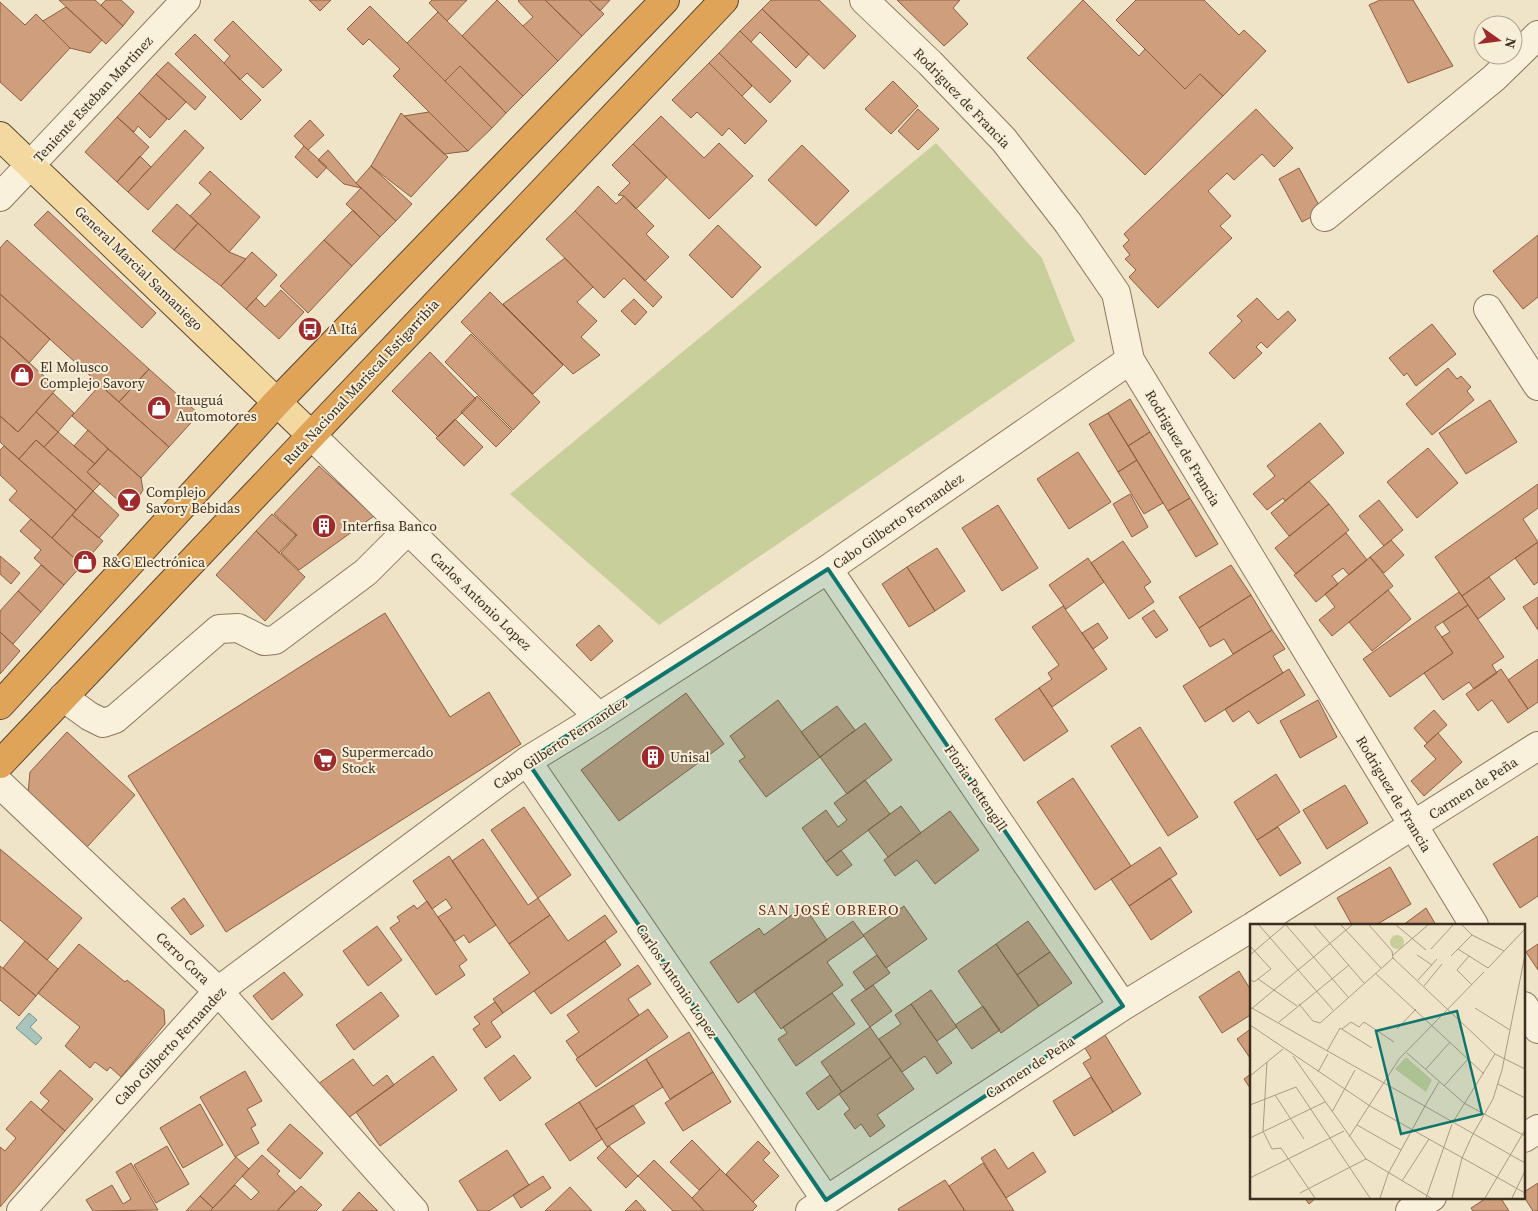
<svg xmlns="http://www.w3.org/2000/svg" width="1538" height="1211" viewBox="0 0 1538 1211" font-family="'Source Serif 4',serif">
	<style>
		.green { fill: #c9cf9b }
		.water { fill: #a9c4bc; stroke: #6f938a }
		.building { fill: #cf9f7d; stroke: #8d5f41 }
		.lines { fill: none; stroke-linecap: round; stroke-linejoin: round }
		.minor-casing { stroke: #8d765c; stroke-width: 30 }
		.major-casing { stroke: #5b4430; stroke-width: 30 }
		.highway-casing { stroke: #5b4430; stroke-width: 30 }
		.minor { stroke: #faf1dc; stroke-width: 28 }
		.major { stroke: #f3d9a0; stroke-width: 28 }
		.highway { stroke: #e0a458; stroke-width: 28 }
		.marked { fill: #0f766e; fill-opacity: 0.2; stroke: #0f766e; stroke-width: 4; stroke-linejoin: round }
		.labels { text-anchor: middle; stroke-width: 4; stroke-linejoin: round; paint-order: stroke }
		.street-label { font-size: 14px; fill: #3d2e20; stroke: #f7eed8 }
		.poi-label { font-size: 14px; fill: #3d2e20; stroke: #f7eed8; text-anchor: start }
		.neighbourhood-label { font-size: 15px; letter-spacing: 1px; fill: #6b2e1e; stroke: #f7eed8 }
		.inset-road { fill: none; stroke: #a89b85; stroke-width: 1 }
		.view { fill: #0f766e; fill-opacity: 0.15; stroke: #0f766e; stroke-width: 2.5 }
		.inset-edge { fill: none; stroke: #3d2e20; stroke-width: 2.5 }
	</style>
	<rect width="100%" height="100%" fill="#f0e4c8"/>
	<path class="green" d="M936,143L1042,258L1075,341L659,625L510,494Z"/>
	<path class="water" d="M29,1013L37,1020L30,1027L42,1038L36,1045L16,1028Z"/>
	<path class="building" d="M59,0H95L123,26L106,44Z
		M106,0H121L134,12L123,26L101,5Z
		M309,0H331L320,11Z
		M432,0H467L447,21L429,3Z
		M497,0L558,61L523,96L462,36Z
		M519,0H545L582,36L558,61L523,26L533,17L518,1Z
		M545,0H589L604,14L582,36Z
		M589,0H610L600,11Z
		M771,0H819L856,36L824,69L762,9Z
		M897,0H960L953,8L968,24L944,46Z
		M1083,0L1139,56L1145,49L1185,89L1200,74L1223,96L1145,175L1027,58Z
		M1136,0H1204L1239,35L1244,30L1266,51L1223,96L1200,74L1185,89L1116,20Z
		M1380,0H1413L1453,66L1408,83L1369,5Z
		M0,2L25,25L36,14L70,48L21,101L0,82Z
		M370,6L492,128L468,151L393,76L400,69L369,39L363,45L347,29Z
		M66,7L102,40L90,53L70,48L43,21Z
		M762,9L809,54L796,68L760,32L751,42L740,31Z
		M438,12L523,96L506,113L460,66L445,81L407,43Z
		M233,21L282,70L263,88L247,73L240,80L224,63L230,56L214,40Z
		M740,31L791,81L770,103L719,53Z
		M195,34L261,100L241,120L175,54Z
		M719,53L752,86L742,96L709,63Z
		M168,62L206,97L195,110L156,74Z
		M709,63L767,121L745,144L729,128L722,136L697,112L691,118L672,100Z
		M460,66L506,113L492,128L445,81Z
		M156,74L186,102L169,120L139,93Z
		M893,81L918,106L891,134L865,109Z
		M139,93L167,119L150,138L138,126L134,132L117,117Z
		M918,109L939,129L918,150L898,131Z
		M1256,109L1293,148L1274,167L1262,154L1234,180L1227,173L1208,191L1231,216L1220,226L1232,238L1158,308L1129,277L1136,270L1125,259L1130,255L1123,246L1129,240L1124,234Z
		M429,112L468,151L444,154L404,116Z
		M401,113L448,157L411,197L371,166Z
		M661,116L704,158L719,143L753,176L709,219L633,144Z
		M117,117L149,147L117,182L85,152Z
		M310,120L324,135L308,150L294,136Z
		M185,130L204,148L148,210L128,192Z
		M633,144L667,177L636,209L624,196L618,195L630,183L612,165Z
		M802,145L849,191L816,226L768,180Z
		M304,146L327,167L317,178L295,157Z
		M328,150L356,183L361,188L344,184L318,160Z
		M140,156L151,167L128,192L117,182Z
		M371,166L412,204L396,221L356,183Z
		M1299,168L1322,211L1302,222L1279,179Z
		M210,171L260,217L229,252L190,216L211,194L199,183Z
		M598,186L616,204L624,196L654,226L646,234L669,257L645,281L575,211Z
		M361,188L396,221L380,237L346,204Z
		M177,204L198,223L174,250L152,231Z
		M353,210L380,237L352,266L324,240Z
		M48,211L156,313L142,328L34,225Z
		M575,211L662,297L653,307L624,278L604,298L546,239Z
		M198,223L229,252L246,259L221,286L174,250Z
		M718,225L761,267L732,298L689,255Z
		M1538,235V297L1523,309L1493,271Z
		M7,240L149,369L119,402L0,294V248Z
		M324,240L352,266L308,313L280,286Z
		M252,252L277,275L246,309L221,286Z
		M565,258L593,287L577,302L597,321L581,337L600,355L573,374L503,304Z
		M281,290L304,312L279,339L246,309L256,298L265,307Z
		M490,292L563,365L533,394L461,322Z
		M0,294L50,339L29,363L0,336Z
		M1257,298L1278,320L1288,311L1296,320L1267,348L1261,342L1256,347L1262,353L1234,379L1209,353L1242,321L1237,316Z
		M634,299L647,312L635,325L621,311Z
		M1432,324L1456,354L1416,386L1407,373L1404,376L1389,358Z
		M471,334L540,402L513,430L445,362Z
		M0,336L57,388L18,432L0,416Z
		M430,352L476,399L438,437L392,391Z
		M1448,368L1457,379L1461,376L1471,387L1467,391L1474,400L1432,435L1406,404Z
		M149,369L199,414L169,447L119,402Z
		M100,385L169,447L141,478L72,416Z
		M53,393L74,413L58,432L36,412Z
		M477,396L512,431L496,447L461,412Z
		M1130,399L1150,432L1128,446L1108,413Z
		M1490,400L1517,442L1466,474L1439,433Z
		M36,412L58,432L44,447L36,440L19,459L0,442V416L18,432Z
		M1108,413L1137,460L1118,472L1089,424Z
		M455,419L483,447L464,466L436,438Z
		M1320,423L1344,453L1285,501L1283,498L1267,510L1253,494L1275,476L1267,466Z
		M88,430L108,449L95,464L74,446Z
		M58,432L95,464L87,472L100,484L93,491L44,447Z
		M1150,432L1190,498L1168,511L1128,446Z
		M36,440L93,491L76,510L19,459Z
		M4,446L76,510L52,538L9,500L17,491L0,475V450Z
		M1428,448L1458,483L1417,518L1387,482Z
		M108,449L141,478L143,490L130,511L87,472Z
		M1078,452L1111,502L1069,529L1037,479Z
		M1137,460L1163,503L1144,514L1118,472Z
		M319,466L374,516L299,570L281,553L297,535L274,514Z
		M1309,481L1329,504L1289,536L1271,513Z
		M1538,484V508L1523,519L1538,542L1462,596L1435,557Z
		M93,491L119,515L99,538L72,515Z
		M1130,494L1148,527L1132,537L1113,504Z
		M1190,498L1218,544L1196,557L1168,511Z
		M1379,500L1403,530L1384,546L1359,516Z
		M1329,504L1349,530L1296,574L1275,548Z
		M998,505L1038,568L1002,591L962,528Z
		M272,514L296,535L279,553L256,531Z
		M72,515L103,541L82,565L52,538Z
		M31,519L82,565L64,585L34,558L41,550L20,531Z
		M256,531L305,577L265,621L216,575Z
		M1346,533L1367,560L1349,575L1343,568L1332,576L1338,584L1316,602L1294,575Z
		M1391,540L1404,555L1384,573L1370,557Z
		M1123,541L1151,582L1144,587L1154,602L1129,619L1091,563Z
		M1538,542V582L1534,585L1515,558Z
		M937,548L965,591L935,611L907,567Z
		M0,556L20,573L11,584L0,574Z
		M1370,557L1393,586L1332,636L1319,620L1335,607L1325,594Z
		M1088,558L1104,582L1066,609L1049,585Z
		M41,565L64,585L41,612L18,591Z
		M1231,565L1251,595L1199,628L1179,597Z
		M907,567L935,611L909,627L882,584Z
		M1489,577L1505,599L1478,619L1462,596Z
		M1388,590L1411,619L1372,651L1349,622Z
		M18,591L41,612L13,644L0,632V611Z
		M1459,592L1468,605L1435,627L1453,653L1390,697L1363,659Z
		M1251,595L1272,630L1233,654L1224,639L1210,647L1199,628Z
		M1538,597V630L1523,607Z
		M1468,605L1504,657L1492,665L1497,673L1474,689L1469,682L1443,700L1424,673L1453,653L1442,637L1450,632L1443,622Z
		M1063,606L1107,669L1052,707L1039,688L1052,679L1048,673L1059,665L1032,627Z
		M1154,610L1168,630L1156,638L1142,618Z
		M385,613L450,717L489,692L521,744L226,932L128,776Z
		M1098,623L1108,638L1093,649L1082,633Z
		M599,625L613,641L591,661L576,645Z
		M1272,630L1285,649L1273,656L1283,673L1205,722L1183,686Z
		M0,632L20,651L0,674Z
		M1538,659V702L1528,709L1508,680Z
		M1289,669L1305,695L1258,724L1249,711L1233,722L1225,709Z
		M1501,669L1528,709L1508,723L1492,700L1478,711L1466,694Z
		M1039,688L1068,731L1024,761L995,719Z
		M686,693L724,744L619,821L581,770Z
		M778,700L820,757L766,797L739,761L745,757L730,736Z
		M1318,700L1337,737L1300,758L1280,721Z
		M837,706L855,730L820,757L801,732Z
		M1434,710L1447,725L1427,743L1414,728Z
		M865,723L892,760L847,794L820,757Z
		M1140,727L1198,817L1168,836L1111,746Z
		M67,732L135,795L87,847L28,793L30,772Z
		M1438,733L1462,762L1424,796L1411,781L1436,759L1424,746Z
		M1276,774L1300,812L1257,840L1234,802Z
		M1073,778L1131,866L1095,890L1037,802Z
		M865,780L890,814L826,862L802,828L826,810L838,827L847,820L834,803Z
		M1345,785L1368,823L1327,849L1303,810Z
		M901,806L921,833L888,857L868,830Z
		M524,807L571,875L538,898L491,830Z
		M950,811L979,850L935,884L917,860L895,876L884,860Z
		M1278,827L1301,863L1280,876L1257,840Z
		M1538,836V896L1520,908L1493,864Z
		M483,839L528,905L538,898L550,915L509,944L452,861Z
		M1160,847L1177,874L1129,906L1111,879Z
		M0,849L82,918L47,960L0,920Z
		M841,850L852,865L837,876L826,862Z
		M449,856L496,925L469,943L464,935L455,941L438,917L452,908L446,899L432,909L413,881Z
		M1390,867L1411,904L1376,925H1352L1337,898Z
		M1170,878L1192,912L1151,940L1129,906Z
		M184,898L204,926L191,935L171,908Z
		M427,901L467,960L459,966L465,975L436,995L390,928L400,921L397,917L414,905L417,909Z
		M804,906L827,940L738,1003L710,962L759,928L764,935Z
		M904,906L927,939L886,968L863,935Z
		M1426,908L1436,925H1403Z
		M550,915L568,941L605,915L617,932L503,1013L493,999L530,973L509,944Z
		M853,921L864,936L827,962L843,985L781,1029L754,991Z
		M1028,921L1050,952L1017,975L996,944Z
		M377,926L402,960L368,986L343,951Z
		M25,941L58,969L36,996L3,968Z
		M605,941L621,965L551,1014L534,991Z
		M79,944L125,982L127,980L164,1010L165,1024L121,1077L110,1067L107,1071L95,1062L90,1068L65,1046L80,1027L38,993Z
		M996,944L1039,1006L1001,1033L958,971Z
		M1538,944V970L1526,952Z
		M1050,952L1072,983L1039,1006L1017,975Z
		M877,955L890,973L866,990L853,972Z
		M638,965L651,984L628,999L639,1015L578,1058L566,1041L579,1032L567,1015Z
		M0,966L36,996L19,1016L0,1000Z
		M1239,971L1252,992V1014L1222,1033L1199,997Z
		M284,972L303,995L272,1020L253,996Z
		M873,985L892,1011L870,1027L851,1000Z
		M931,990L957,1027L937,1041L911,1004Z
		M381,992L399,1016L354,1050L336,1025Z
		M832,993L855,1024L796,1066L778,1039L787,1033L783,1027Z
		M495,1002L503,1013L491,1022L501,1037L486,1048L473,1029L480,1024L474,1017Z
		M911,1004L952,1063L937,1074L925,1056L902,1072L879,1039L901,1024L895,1015Z
		M983,1006L1000,1030L972,1049L955,1025Z
		M648,1009L668,1037L596,1087L576,1059Z
		M870,1027L891,1057L842,1092L821,1062Z
		M1252,1028V1061L1237,1039Z
		M689,1032L713,1072L670,1099L646,1059Z
		M1105,1035L1141,1094L1113,1112L1083,1063L1091,1058L1085,1048Z
		M514,1055L531,1078L500,1101L484,1078Z
		M433,1056L457,1090L380,1146L356,1112Z
		M891,1057L914,1089L877,1115L885,1126L870,1137L861,1124L855,1129L844,1114L850,1109L839,1094Z
		M353,1059L373,1086L387,1075L394,1085L344,1121L318,1084Z
		M646,1059L663,1087L596,1129L579,1102Z
		M60,1070L93,1099L65,1131L41,1110L49,1101L40,1093Z
		M245,1071L262,1101L247,1109L256,1125L251,1128L259,1143L235,1157L200,1097Z
		M713,1072L731,1102L683,1131L665,1103Z
		M1252,1073V1091L1244,1079Z
		M830,1075L842,1092L818,1110L806,1093Z
		M1091,1077L1113,1112L1074,1136L1053,1101Z
		M31,1101L65,1131L0,1207V1147L5,1151L16,1138L6,1129Z
		M579,1102L602,1139L570,1161L545,1124Z
		M200,1104L223,1145L183,1168L160,1128Z
		M633,1105L645,1123L607,1147L596,1129Z
		M290,1124L323,1153L300,1179L267,1150Z
		M692,1140L720,1169L699,1190L670,1162Z
		M758,1141L770,1153L763,1160L779,1176L753,1202L726,1174Z
		M167,1146L189,1184L156,1203L134,1165Z
		M609,1146L638,1176L626,1188L597,1158Z
		M995,1149L1008,1169L1033,1152L1046,1172L1006,1198L981,1158Z
		M507,1150L529,1185L489,1211H478L459,1181Z
		M262,1155L280,1171L277,1174L295,1191L277,1211H210L235,1185L251,1200L259,1192L242,1176Z
		M236,1157L249,1169L213,1208L200,1196Z
		M654,1160L692,1198L704,1211H673L638,1176Z
		M131,1163L158,1210L93,1211L86,1200L112,1185L123,1204L131,1199L116,1172Z
		M983,1163L1006,1198L1014,1211H965L949,1186Z
		M720,1169L757,1206L752,1211H704L692,1198Z
		M543,1176L551,1188L521,1208L513,1195Z
		M945,1180L965,1211H899L898,1209Z
		M1538,1183V1211H1533L1524,1197V1192Z
		M301,1186L322,1205L316,1211H277Z
		M570,1187L592,1211H545Z
		M359,1192L378,1211H342Z
		M200,1196L213,1208L210,1211H186Z
		M1304,1197H1317L1309,1204Z
		M1488,1197H1500L1509,1211H1473L1471,1208Z
		M636,1200L646,1211H625Z"/>
	<g class="lines">
		<g class="minor-casing">
			<path id="minor" d="M864,0L930,63L1004,140L1068,223L1116,293L1130,360L1474,925
				M0,197L186,0
				M1325,217L1494,78L1538,35
				M1488,309L1538,386
				M311,435L599,717
				M828,569L1123,1006
				M63,697L89,716L103,723L115,719L219,629L238,628L264,641L275,640L366,572L408,530
				M527,761L826,1200
				M0,784L218,991L414,1211
				M1255,925L1538,746
				M1524,1006L1538,1029
				M1524,1138L1538,1129
				M21,1211L218,991L527,761L599,717L828,569L1130,360
				M810,1211L1123,1006L1252,927
				M1410,1211L1432,1197"/>
		</g>
		<g class="major-casing">
			<path id="major" d="M0,136L311,435"/>
		</g>
		<g class="highway-casing">
			<path id="highway" d="M0,705L277,402L665,0
				M0,764L724,0"/>
		</g>
		<use href="#minor" class="minor"/>
		<use href="#major" class="major"/>
		<use href="#highway" class="highway"/>
	</g>
	<path class="marked" d="M828,569L1123,1006L826,1200L527,761Z"/>
	<defs>
		<g id="bus-disc" transform="scale(1.25)"><circle r="9.5" fill="#9e2a2b" stroke="#f7eed8"/><path d="M-5-6H5V4H4V6H2V4H-2V6H-4V4H-5ZM-3.5-4V0h7V-4ZM-3.5 1.2v1.5H-2V1.2ZM2 1.2v1.5H3.5V1.2Z" fill="#fff"/></g>
		<g id="shop-disc" transform="scale(1.25)"><circle r="9.5" fill="#9e2a2b" stroke="#f7eed8"/><path d="M-5-2.5h2.3a2.7 3.5 0 0 1 5.4 0H5L5.5 6h-11ZM-1.5-2.5h3a1.5 2.3 0 0 0-3 0Z" fill="#fff"/></g>
		<g id="bar-disc" transform="scale(1.25)"><circle r="9.5" fill="#9e2a2b" stroke="#f7eed8"/><path d="M-6-5H6L.8 .8V4.5H3.5V6h-7V4.5H-.8V.8Z" fill="#fff"/></g>
		<g id="building-disc" transform="scale(1.25)"><circle r="9.5" fill="#9e2a2b" stroke="#f7eed8"/><path d="M-4-6H4V6H1V3H-1V6H-4ZM-2.5-4.3h1.7v1.8h-1.7ZM.8-4.3h1.7v1.8H.8ZM-2.5-1h1.7V.8h-1.7ZM.8-1h1.7V.8H.8Z" fill="#fff"/></g>
		<g id="supermarket-disc" transform="scale(1.25)"><circle r="9.5" fill="#9e2a2b" stroke="#f7eed8"/><path d="M-6-5.5h2.5l.6 2H6L4.5 2H-2.5L-4.4-4H-6ZM-1.5 3.2a1.3 1.3 0 1 0 .1 0ZM3 3.2a1.3 1.3 0 1 0 .1 0Z" fill="#fff"/></g>
	</defs>
	<g fill-rule="evenodd">
		<use href="#bus-disc" x="310" y="329"/>
		<use href="#shop-disc" x="22" y="375"/>
		<use href="#shop-disc" x="159" y="408"/>
		<use href="#bar-disc" x="129" y="500"/>
		<use href="#building-disc" x="324" y="526"/>
		<use href="#shop-disc" x="85" y="562"/>
		<use href="#building-disc" x="653" y="757"/>
		<use href="#supermarket-disc" x="325" y="760"/>
	</g>
	<g class="labels">
		<g class="street-label">
			<text transform="translate(962 98) rotate(46)" y="5">Rodriguez de Francia</text>
			<text transform="translate(93 99) rotate(-47)" y="5">Teniente Esteban Martinez</text>
			<text transform="translate(139 268) rotate(44)" y="5">General Marcial Samaniego</text>
			<text transform="translate(361 382) rotate(-47)" y="5">Ruta Nacional Mariscal Estigarribia</text>
			<text transform="translate(1183 448) rotate(59)" y="5">Rodriguez de Francia</text>
			<text transform="translate(898 521) rotate(-35)" y="5">Cabo Gilberto Fernandez</text>
			<text transform="translate(481 601) rotate(44)" y="5">Carlos Antonio Lopez</text>
			<text transform="translate(560 743) rotate(-33)" y="5">Cabo Gilberto Fernandez</text>
			<text transform="translate(976 788) rotate(56)" y="5">Floria Pettengill</text>
			<text transform="translate(1473 788) rotate(-33)" y="5">Carmen de Peña</text>
			<text transform="translate(1394 794) rotate(59)" y="5">Rodriguez de Francia</text>
			<text transform="translate(183 958) rotate(44)" y="5">Cerro Cora</text>
			<text transform="translate(677 981) rotate(56)" y="5">Carlos Antonio Lopez</text>
			<text transform="translate(170 1046) rotate(-47)" y="5">Cabo Gilberto Fernandez</text>
			<text transform="translate(1030 1067) rotate(-33)" y="5">Carmen de Peña</text>
		</g>
		<g class="poi-label">
			<text x="328" y="334">A Itá</text>
			<text x="40" y="372">El Molusco<tspan x="40" dy="16">Complejo Savory</tspan></text>
			<text x="176" y="405">Itauguá<tspan x="176" dy="16">Automotores</tspan></text>
			<text x="146" y="497">Complejo<tspan x="146" dy="16">Savory Bebidas</tspan></text>
			<text x="342" y="531">Interfisa Banco</text>
			<text x="102" y="567">R&amp;G Electrónica</text>
			<text x="342" y="757">Supermercado<tspan x="342" dy="16">Stock</tspan></text>
			<text x="670" y="762">Unisal</text>
		</g>
		<g class="neighbourhood-label">
			<text x="829" y="915">SAN JOSÉ OBRERO</text>
		</g>
	</g>
	<g transform="translate(1250 924)">
		<rect width="275" height="275" fill="#f0e4c8"/>
		<path d="M140 18a7 7 0 1 1 14 0a7 7 0 1 1-14 0ZM156,133L182,156L176,168L145,145Z" fill="#c9cf9b"/>
		<path class="inset-road" d="M9,1L83,86M36,1L98,73M64,1L114,59M91,1L131,44M119,1L142,27L143,34L245,130L275,145M146,1L176,26M212,1L222,11L254,27M0,22L21,45L4,58L0,55M181,25L203,1M208,25L238,44L275,5M0,31L35,1M143,31L178,1M167,31L182,41M201,32L222,11M219,32L207,46L222,61M125,49L234,150M8,55L47,82M168,56L187,35M174,62L192,40M49,80L63,97L70,99L143,34M0,83L275,239M225,84L260,106M0,86L102,1M29,98L99,41M0,101L120,182L275,269M92,105L101,98L109,103L114,98L144,118M147,105L166,85M77,127L90,104L122,124M157,129L214,179L275,212M43,132L116,235L181,274M17,138L13,207L22,225L31,224L65,274M176,145L200,118M68,148L78,130M0,152L33,125M248,160L275,174M194,162L218,135M25,171L54,215M0,181L46,163L120,274M175,182L189,158M82,188L105,146M203,198L245,130M107,201L151,226M222,212L243,175L252,146L275,31M99,213L149,135L234,48M0,214L75,178M0,254L94,207M152,257L179,215M50,269L116,235M130,274L138,250L175,182M176,274L202,200M202,274L212,234L222,212M235,274L275,206M262,274L275,247"/>
		<path class="view" d="M207,87L232,190L151,210L126,107Z"/>
		<rect width="275" height="275" class="inset-edge"/>
	</g>
	<g transform="translate(1498 40) rotate(104)"><circle r="24" fill="#f7eed8" stroke="#ada18e"/>
	<path d="M0-4L9 19L0 12L-9 19Z" fill="#9e2a2b"/>
	<text y="-8" font-size="14" font-weight="bold" text-anchor="middle" fill="#3d2e20">N</text>
	</g>
</svg>
